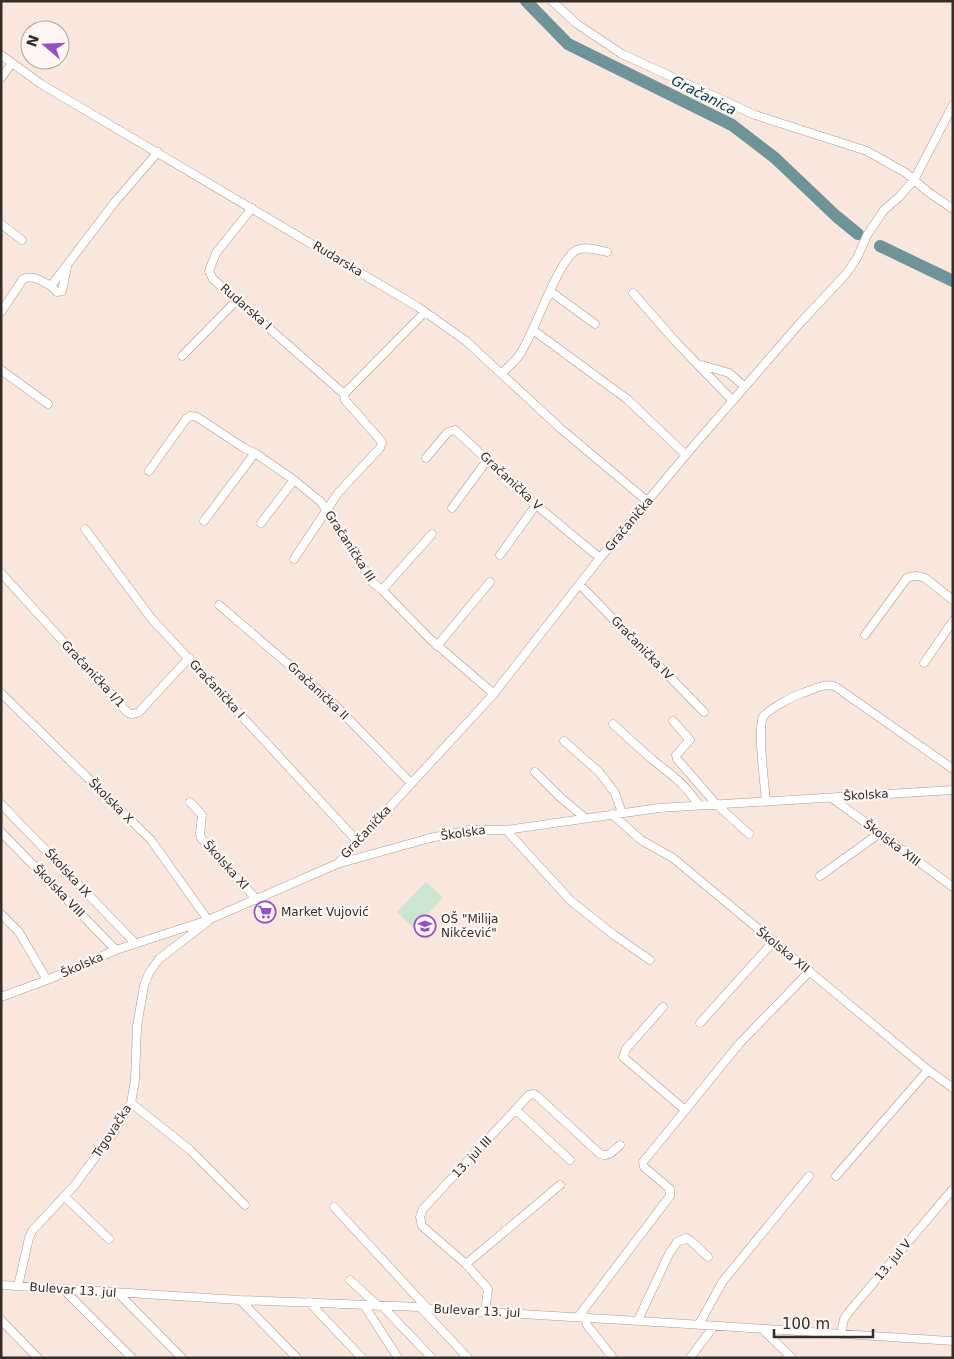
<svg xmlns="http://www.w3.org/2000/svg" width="954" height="1359" viewBox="0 0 954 1359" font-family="'DejaVu Sans',sans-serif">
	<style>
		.pitch { fill: #cce5d0 }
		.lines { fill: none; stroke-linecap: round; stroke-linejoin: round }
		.river { stroke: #6e949a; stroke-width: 12 }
		.minor-casing { stroke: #ac9b91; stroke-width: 9 }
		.minor { stroke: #fff; stroke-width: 8 }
		.labels { text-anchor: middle; stroke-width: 4.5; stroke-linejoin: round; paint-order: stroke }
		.street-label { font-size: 12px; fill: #342d29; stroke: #fef6f2 }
		.poi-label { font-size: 12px; fill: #342d29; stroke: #fef6f2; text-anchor: start }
		.water-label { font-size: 14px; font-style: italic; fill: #024149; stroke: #fef6f2 }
	</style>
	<rect width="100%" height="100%" fill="#f9e6dc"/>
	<path class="pitch" d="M426,882L443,898L414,929L397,912Z"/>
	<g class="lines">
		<path class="river" d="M526,1L568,44L732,125L775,158L836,216L858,234
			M880,246L953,281"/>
		<g class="minor-casing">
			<path id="minor" d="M552,1L577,24L622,54L755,115L867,151L906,173L928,192L953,209
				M1,55L41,84L418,307L466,341L560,428L647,501
				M1,78L12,63
				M252,208L216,253L209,271L213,279L344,394
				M1,224L22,240
				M67,267L62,291L57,292L51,286L114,203L158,152
				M550,291L595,324
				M633,293L676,342L732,400
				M1,312L23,279C33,274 43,282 51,286
				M533,330L627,399L686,455
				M182,356L238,299
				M698,364L729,373L744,386
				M1,370L48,404
				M502,373C508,367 516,361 520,354C534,334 559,257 577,250C585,246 598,250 607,252
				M426,458L448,432L455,430L536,505L600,558
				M149,471L186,419L190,416L197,417L244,448L255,453L294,480L321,502L373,583L382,590L430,639L494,694
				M452,508L488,459
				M204,521L255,453
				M261,523L294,480
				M85,529L151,618L358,842
				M500,555L536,505
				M294,559L338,493L380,448L382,442L345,400L344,394L425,312
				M1,573L128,713L133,714L139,712L189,658
				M580,585L704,712
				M382,590L432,534
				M219,605L329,699L411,783
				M865,635L907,578C914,575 919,575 925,578L953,600
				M437,646L490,582
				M924,663L953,621
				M1,693L151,840L208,920
				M673,721L690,740L676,755L677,759L717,805L749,834
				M613,724C627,737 640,749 654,761C674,777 683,782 698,804
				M564,741L599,772L615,793L622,813
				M535,772L560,797L585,818
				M832,798L953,887
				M190,802L202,815L200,833L201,838L257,900
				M766,802C765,786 757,729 763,717C767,710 795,695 803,693C814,689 826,682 836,687L953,769
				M1,804L135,943
				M612,814L641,840L673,858L928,1070L953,1088
				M506,830L571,901L614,935L650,960
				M1,832L116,950
				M338,863L492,696L600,558L690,450L801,322L846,274L857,258L867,235L884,210L899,197L914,180L953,105
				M820,876L880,833
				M1,914L19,932L47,980
				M1,997L47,980L116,950L208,920L337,864L430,838L470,830H506L659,808L953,790
				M663,1007L626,1049L623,1057L685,1110
				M700,1023L773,942
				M131,1103L190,1150L245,1205
				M516,1110L570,1160
				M836,1176L928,1070
				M64,1196L109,1239
				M334,1207L428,1309
				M466,1264L560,1185
				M350,1280L378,1306
				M1,1285L240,1300L420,1307L428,1309C603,1318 778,1330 953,1341
				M18,1286L29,1238L32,1231L74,1186L114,1132L131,1103L135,1080L137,1026L144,986L149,973L159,959L207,922
				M63,1289L132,1358
				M118,1293L182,1358
				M240,1300L297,1358
				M309,1302L362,1358
				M364,1305L398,1358
				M382,1306L432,1358
				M420,1307L468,1358
				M485,1312L488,1289L466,1264L422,1226L420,1217L423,1209L529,1095L534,1094L537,1096L600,1154C609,1158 614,1150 620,1145
				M578,1317L670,1196V1189L644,1167L643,1162L740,1043L810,971
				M585,1317L587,1325L613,1358
				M1,1320L38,1358
				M638,1320L669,1254L677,1242L686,1238L690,1240L708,1257
				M699,1324L723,1281L809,1176
				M763,1330L792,1358
				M841,1334L844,1319L848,1313L953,1189
				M690,1358L714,1326"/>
		</g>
		<use href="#minor" class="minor"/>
	</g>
	<defs>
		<g id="supermarket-ring" transform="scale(1.125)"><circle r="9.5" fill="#fef6f2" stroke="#9750c4" stroke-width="1.5"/><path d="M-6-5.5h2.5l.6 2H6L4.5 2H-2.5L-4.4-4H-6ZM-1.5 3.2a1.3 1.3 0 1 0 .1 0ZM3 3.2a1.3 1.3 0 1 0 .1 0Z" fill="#9750c4"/></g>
		<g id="school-ring" transform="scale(1.125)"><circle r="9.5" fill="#fef6f2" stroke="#9750c4" stroke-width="1.5"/><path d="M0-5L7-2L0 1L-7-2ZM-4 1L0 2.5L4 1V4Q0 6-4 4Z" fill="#9750c4"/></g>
	</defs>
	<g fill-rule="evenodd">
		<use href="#supermarket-ring" x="265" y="912"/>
		<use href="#school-ring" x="425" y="926"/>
	</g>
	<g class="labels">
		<g class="street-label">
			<text transform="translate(338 259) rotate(31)" y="4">Rudarska</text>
			<text transform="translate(246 307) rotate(41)" y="4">Rudarska I</text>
			<text transform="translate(511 481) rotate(43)" y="4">Gračanička V</text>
			<text transform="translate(629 524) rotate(-50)" y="4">Gračanička</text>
			<text transform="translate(350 546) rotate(57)" y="4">Gračanička III</text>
			<text transform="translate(642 648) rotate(46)" y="4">Gračanička IV</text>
			<text transform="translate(93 674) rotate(47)" y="4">Gračanička I/1</text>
			<text transform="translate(217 689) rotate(47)" y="4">Gračanička I</text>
			<text transform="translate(318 691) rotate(43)" y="4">Gračanička II</text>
			<text transform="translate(866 795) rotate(-4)" y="4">Školska</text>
			<text transform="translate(111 801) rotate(45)" y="4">Školska X</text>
			<text transform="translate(366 832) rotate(-47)" y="4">Gračanička</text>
			<text transform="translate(463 833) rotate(-8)" y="4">Školska</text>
			<text transform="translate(892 843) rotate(37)" y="4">Školska XIII</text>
			<text transform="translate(226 865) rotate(48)" y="4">Školska XI</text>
			<text transform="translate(68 873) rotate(47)" y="4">Školska IX</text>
			<text transform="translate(59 891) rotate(46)" y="4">Školska VIII</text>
			<text transform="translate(783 950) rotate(39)" y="4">Školska XII</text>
			<text transform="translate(82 965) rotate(-24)" y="4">Školska</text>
			<text transform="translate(112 1131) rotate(-57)" y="4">Trgovačka</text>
			<text transform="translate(472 1157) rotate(-47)" y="4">13. jul III</text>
			<text transform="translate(893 1260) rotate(-50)" y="4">13. jul V</text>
			<text transform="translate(73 1290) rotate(4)" y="4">Bulevar 13. jul</text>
			<text transform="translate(477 1311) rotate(3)" y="4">Bulevar 13. jul</text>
		</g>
		<g class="poi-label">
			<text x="281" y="916">Market Vujović</text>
			<text x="441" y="923">OŠ "Milija<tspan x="441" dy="14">Nikčević"</tspan></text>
		</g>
		<g class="water-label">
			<text transform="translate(704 95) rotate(27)" y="5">Gračanica</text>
		</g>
	</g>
	<rect width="954" height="1359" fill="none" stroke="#342d29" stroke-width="5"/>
	<g transform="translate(45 45) rotate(289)"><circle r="24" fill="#fef6f2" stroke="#ada6a2"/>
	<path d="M0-4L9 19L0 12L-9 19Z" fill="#9750c4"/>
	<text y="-8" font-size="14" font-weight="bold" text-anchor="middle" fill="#342d29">N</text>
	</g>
	<path d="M774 1329v8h99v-8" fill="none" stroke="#342d29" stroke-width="2.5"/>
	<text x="782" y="1329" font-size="15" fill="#342d29" stroke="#fef6f2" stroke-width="4" paint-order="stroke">100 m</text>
</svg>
